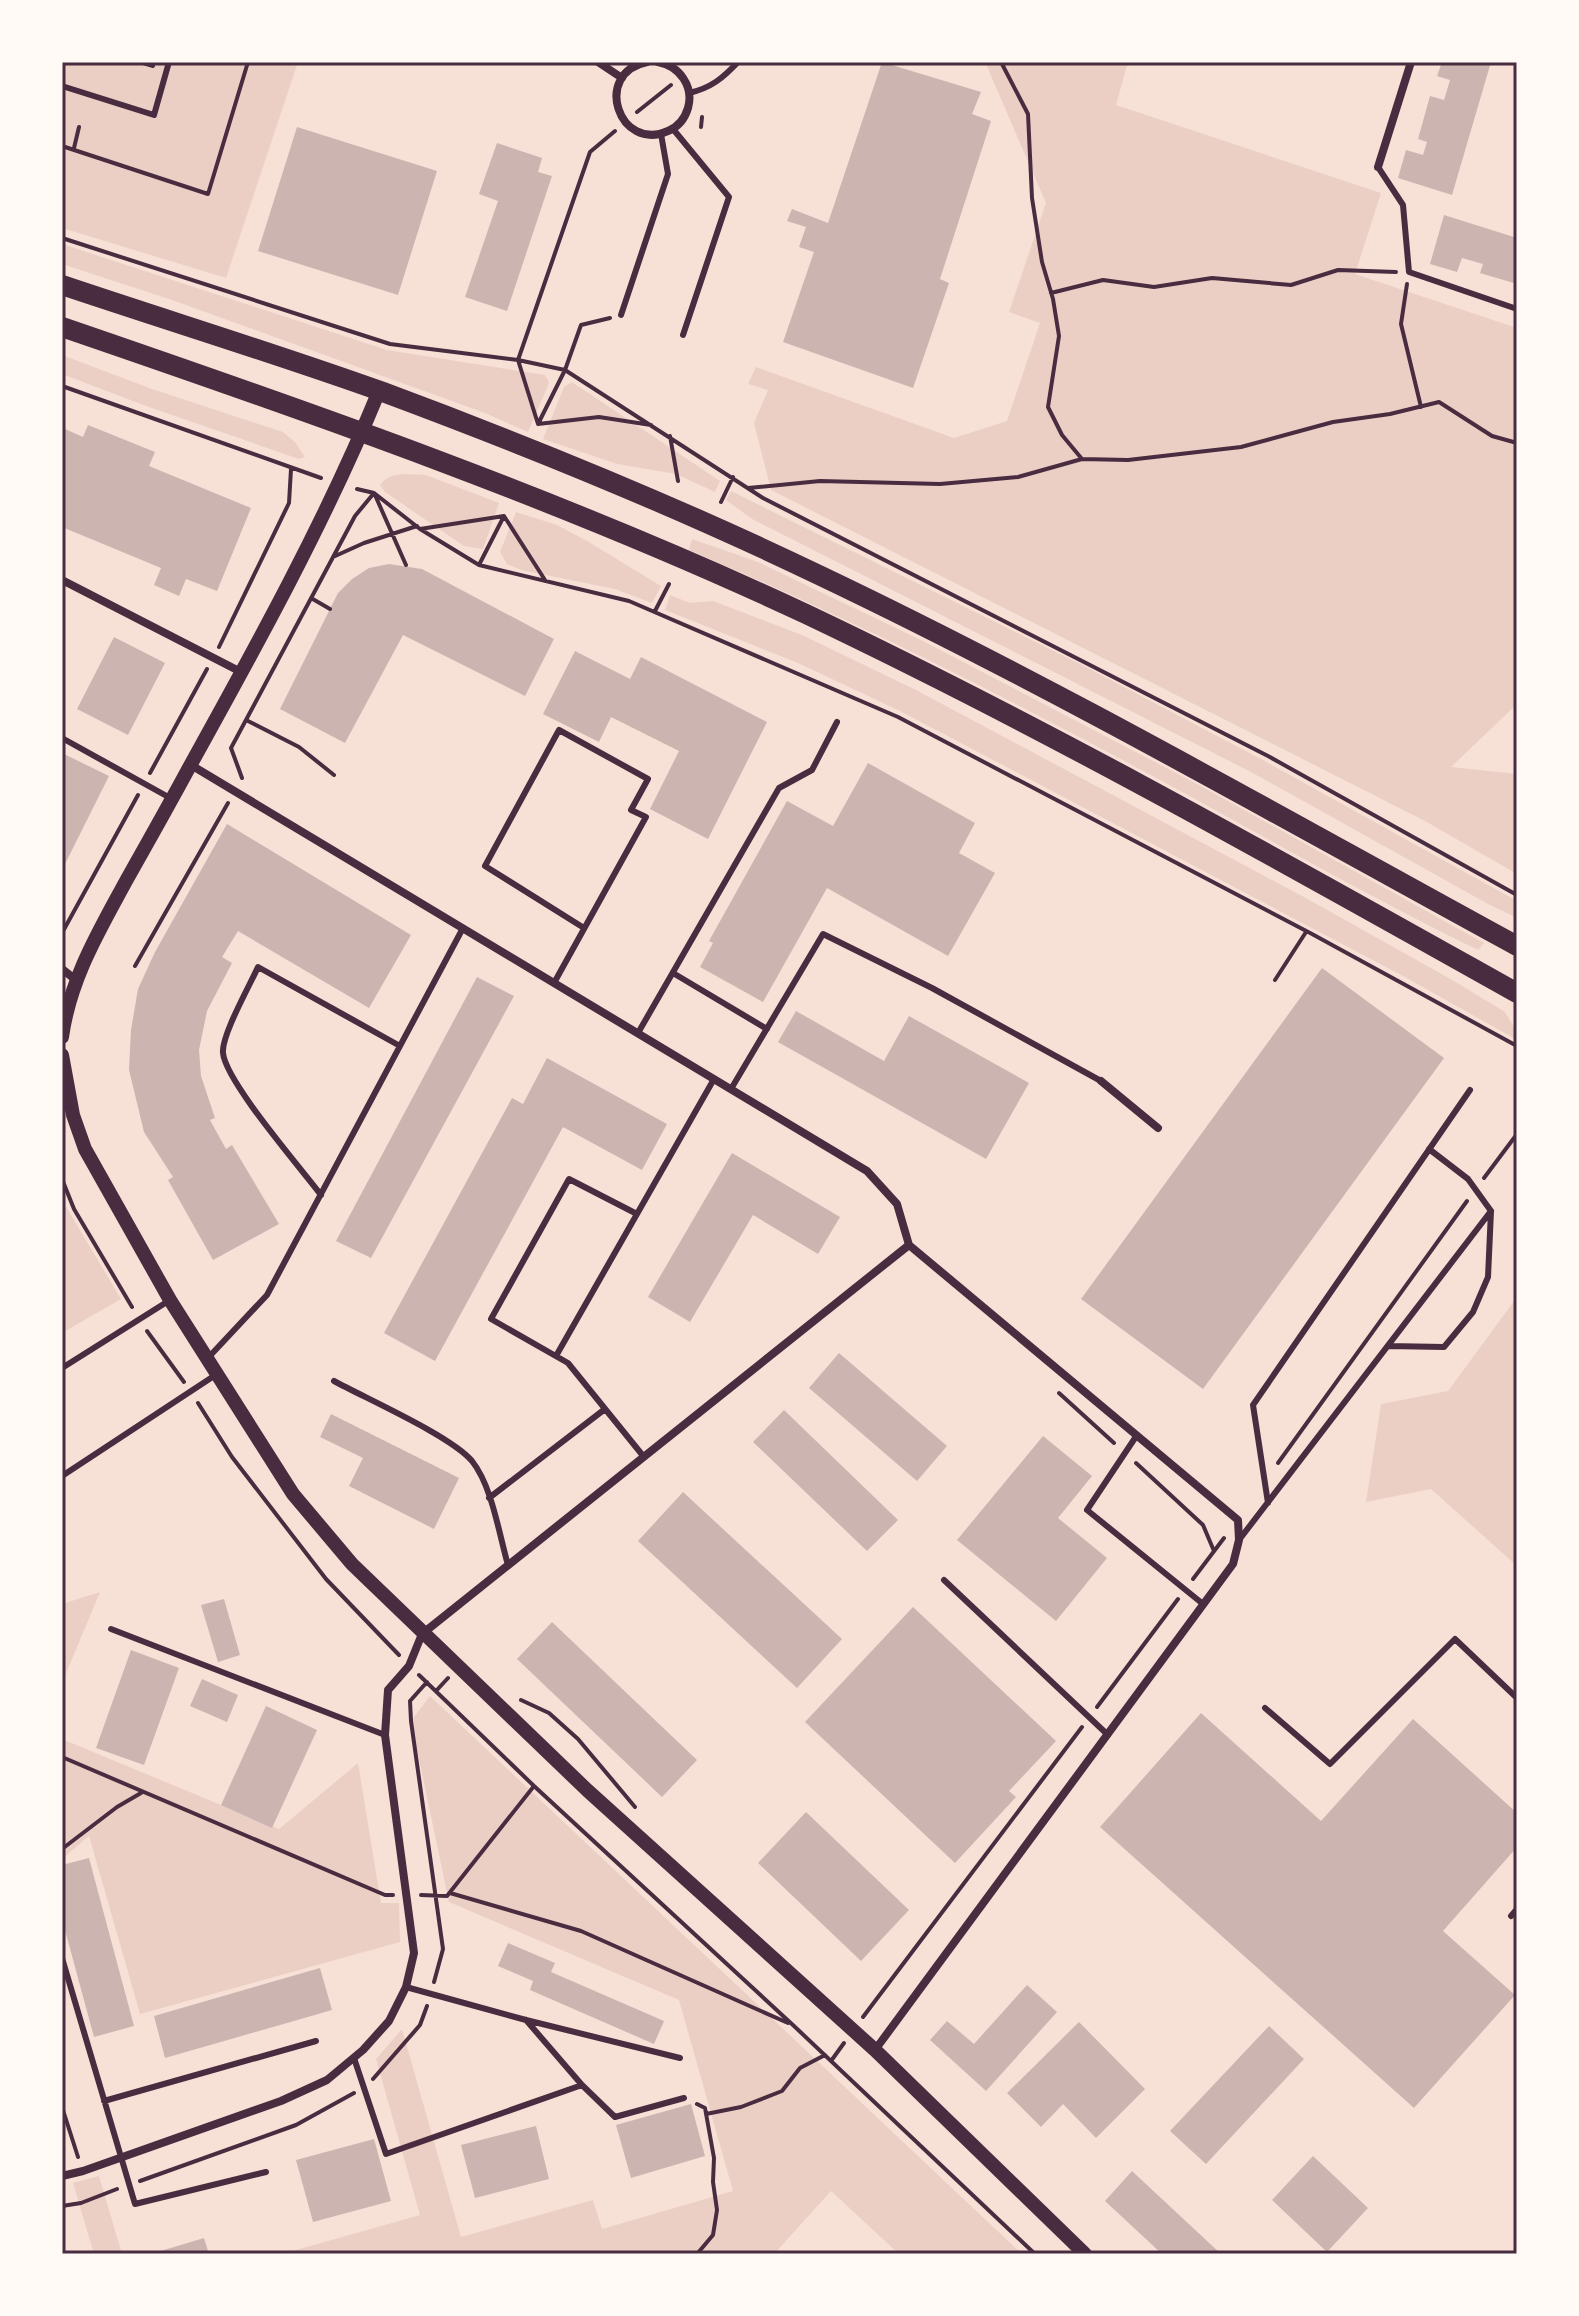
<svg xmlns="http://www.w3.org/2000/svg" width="1579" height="2316" viewBox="0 0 1579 2316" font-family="Lato,sans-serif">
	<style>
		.green { fill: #ebcfc5 }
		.building { fill: #ccb4b1 }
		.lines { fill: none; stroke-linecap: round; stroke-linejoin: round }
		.path { stroke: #4a2c40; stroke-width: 4 }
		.service { stroke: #4a2c40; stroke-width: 6 }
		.minor { stroke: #4a2c40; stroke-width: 8 }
		.tertiary { stroke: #4a2c40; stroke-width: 14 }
		.primary { stroke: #4a2c40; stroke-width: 20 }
		.neatline { fill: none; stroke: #4a2c40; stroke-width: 3 }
	</style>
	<rect width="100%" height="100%" fill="#f7e1d7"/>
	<path class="green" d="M62,62H298L226,278L62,228Z
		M985,62H1128L1116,105L1381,193L1355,274L1517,328V704L1451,767L1517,774V874L1425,821L771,490L754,423L768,390L748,384L756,367L954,438L1007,421L1040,323L1009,312L1046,203Z
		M62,244L387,350L545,375L549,382L547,388L528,432L485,413L172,300L62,264Z
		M62,355L152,389L283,432L295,442L305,457L299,459L146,406L62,374Z
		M572,382L720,481L715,492L676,474L617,464L543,439L564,387Z
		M404,474L426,475L499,503L483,549L464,546L385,492L380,485C387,476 394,475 404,474Z
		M731,491L1086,667L1261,759L1517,901L1515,917L1488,904L1251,772L752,519L726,500Z
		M516,512L557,525L587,541L661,586L652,603L615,589L521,570L507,564L500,552Z
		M692,539L758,562L923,641L1199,785L1484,943L1478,950C1382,903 1289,851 1195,799C1030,709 861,623 689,550Z
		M670,595L690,603L713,601L802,635L916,690L1304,897L1454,981L1505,1012L1517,1032V1040L1405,977L902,712L798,663L665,610Z
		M62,1200L121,1299L62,1333Z
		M1517,1297V1566L1431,1489L1366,1502L1381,1404L1448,1391Z
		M100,1592L62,1683V1604Z
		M430,1696L1022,2254H899L831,2191L774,2254H282L420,2215L376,2059L402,2029L461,2237L593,2200L602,2229L733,2191L679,2000L449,1902L411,1721Z
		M62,1739L279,1829L358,1763L381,1903H399L400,1942L140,2014L89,1836L62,1859Z
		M99,2176L122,2254H94L73,2183Z"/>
	<path class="building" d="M882,62L981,92L972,114L991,121L940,279L949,283L913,388L783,342L814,252L799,247L806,227L787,221L792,209L828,223Z
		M1442,62H1491L1452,195L1398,178L1406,150L1423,155L1427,142L1418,139L1430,96L1444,100L1450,80L1437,76Z
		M297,127L437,171L398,295L258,251Z
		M497,143L542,158L538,172L552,176L507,311L465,297L498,201L479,194Z
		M1444,215L1517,238V284L1480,273L1483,264L1462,258L1457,272L1430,264Z
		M88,425L155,452L149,466L251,508L217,591L186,579L179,596L154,585L161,568L62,527V436L65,429L83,437Z
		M389,564L422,569L554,639L525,696L403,635L345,743L280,709L338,593L352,579L369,568Z
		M114,637L165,663L128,735L77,709Z
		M575,651L630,679L641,657L767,722L708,839L650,809L679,751L611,717L599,742L543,714Z
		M62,753L109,776L62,870Z
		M868,763L975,823L959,853L995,873L948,956L827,888L763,1002L700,967L713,943L709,941L787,801L833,826Z
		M227,824L411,935L369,1008L238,931L222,957L232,963L207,1011L199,1050L201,1076L215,1118L210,1120L226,1149L232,1145L279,1224L213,1260L168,1180L173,1177L144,1132L129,1070L131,1030L138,989L155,952Z
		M1322,968L1444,1058L1203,1389L1081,1299Z
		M477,977L514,996L371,1258L336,1241Z
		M796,1011L884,1061L909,1016L1029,1083L986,1159L778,1042Z
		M547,1058L667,1124L642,1170L563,1127L435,1361L384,1333L512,1098L523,1104Z
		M732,1153L840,1217L818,1254L753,1215L690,1322L648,1297Z
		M839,1353L947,1446L917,1481L809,1388Z
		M784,1410L898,1520L867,1551L753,1442Z
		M331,1414L459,1478L434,1529L349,1486L363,1458L320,1437Z
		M1043,1436L1092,1476L1058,1518L1107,1558L1056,1621L957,1540Z
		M683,1492L842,1639L797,1688L638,1541Z
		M224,1599L240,1655L218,1662L201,1605Z
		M913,1607L1056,1741L1009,1791L1016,1797L955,1863L805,1722Z
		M552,1622L697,1760L662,1797L517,1659Z
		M131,1650L179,1668L144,1765L96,1748Z
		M202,1679L238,1695L227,1722L190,1706Z
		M266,1706L317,1730L272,1828L221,1805Z
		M1201,1713L1321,1821L1413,1719L1517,1813V1847L1443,1931L1515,1995L1414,2108L1100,1827Z
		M806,1812L909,1910L861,1961L758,1863Z
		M89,1858L134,2026L94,2037L62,1919V1865Z
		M508,1943L555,1963L551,1972L664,2021L654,2044L530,1990L533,1981L498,1966Z
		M320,1968L332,2010L165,2058L154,2016Z
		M1027,1985L1057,2012L986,2091L930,2040L947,2021L974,2044Z
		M1079,2022L1145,2089L1096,2138L1063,2104L1041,2127L1007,2093Z
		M1269,2026L1304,2059L1206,2164L1170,2131Z
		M691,2104L705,2156L631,2178L616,2125Z
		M536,2126L549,2179L475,2198L461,2145Z
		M374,2139L391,2201L313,2222L296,2160Z
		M1313,2156L1368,2208L1327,2252L1272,2200Z
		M1132,2171L1221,2254H1162L1105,2201Z
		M204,2238L209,2254H154V2253Z"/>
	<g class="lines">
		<path class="path" d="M140,62L153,66
			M1001,62L1028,114L1032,198L1042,262L1053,299L1059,336L1048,407L1062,435L1082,459L1128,460L1241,447L1333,422L1390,414L1439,402L1492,436L1517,443
			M637,112L671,85
			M701,127L702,117
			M62,146L208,194L248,62
			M74,148L79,127
			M62,238L390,344L518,360L565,370L763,498L1268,756L1517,895
			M1407,284L1401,324L1421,407
			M1051,293L1103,280L1154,287L1212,278L1291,285L1338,270L1396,272
			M62,386L321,478
			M539,422L565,370L581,325L610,318
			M538,424L518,360L590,152L615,131
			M538,424L599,417L651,425
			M670,436L678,481
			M748,488L820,481L940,484L1018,477L1082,459
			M357,489L374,493L420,529L479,565L629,601L898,717L1312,934L1517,1046
			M375,495L406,565
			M721,502L733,477
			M504,516L545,580
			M420,529L504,516
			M333,557L364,543L417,526
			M480,563L504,516
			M311,598L330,609
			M655,611L669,584
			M219,647L289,503L291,469
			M246,720L299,747L334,775
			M150,773L207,669
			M242,778L231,748L355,516L374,493
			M62,933L138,795
			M135,966L228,803
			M1275,980L1306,932
			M1484,1178L1517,1134
			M62,1179L74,1209L132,1307
			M147,1331L184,1382
			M1059,1393L1114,1443
			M198,1403L232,1457L326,1579L399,1655
			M1136,1463L1203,1525L1214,1551
			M1278,1463L1467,1201
			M1193,1579L1224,1538
			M419,1675L534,1786L794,2026L1035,2254
			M427,1682L410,1701L411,1721L443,1949L434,1982
			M436,1691L448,1678
			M521,1700L549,1713L578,1739L635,1807
			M1097,1707L1178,1599
			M62,1757L385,1895H393
			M62,1849L117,1807L141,1793
			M450,1893L581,1931L788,2023
			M421,1895L447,1896L534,1786
			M863,2017L1082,1727
			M831,2061L844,2043
			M373,2079L420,2025L427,2006
			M62,2107L78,2157
			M706,2114L741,2107L782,2091L800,2068L825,2055
			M140,2181L296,2125L354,2093
			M62,2206L81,2203L117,2189
			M697,2254L713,2235L717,2210L713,2182L714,2158L705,2108L697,2104"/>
		<path class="service" d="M62,86L154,115L169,62
			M689,93C711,88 723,78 738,62
			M673,129L729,197L683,335
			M1378,167L1403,205L1409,272L1517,309
			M621,315L668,174L661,134
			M62,738L172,799
			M673,973L767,1029
			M554,983L646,817L631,810L648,779L559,730L485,866L584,928
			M638,1033L779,788L812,770L837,722
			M731,1089L823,934L932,988L1101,1081
			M321,1195C300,1167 226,1082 223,1053C221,1036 250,985 258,967L400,1046
			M637,1214L569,1179L491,1319L568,1363L644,1457
			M1388,1346L1444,1347L1473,1312L1488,1277L1491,1211L1468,1179L1429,1149
			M556,1356L714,1079
			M207,1359L267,1295L463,928
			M62,1368L170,1300
			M334,1381C367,1399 451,1436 472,1461C492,1486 499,1534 508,1565
			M1137,1435L1087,1510L1203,1604
			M62,1476L217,1374
			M489,1498L605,1409
			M1268,1503L1253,1405L1470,1090
			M1239,1540L1491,1211
			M944,1580L1108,1735
			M111,1629L385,1735
			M1265,1708L1330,1764L1455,1639L1517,1698
			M1511,1916L1517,1909
			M62,1958L135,2204L266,2172
			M406,1987L526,2020L680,2058
			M526,2020L582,2085L615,2117L684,2098
			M354,2058L386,2154L582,2085
			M104,2101L316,2041"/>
		<path class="minor" d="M598,62L622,78
			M647,62C592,73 619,153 668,131C678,127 685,118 688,108C694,87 680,66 658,62
			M1378,167L1411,62
			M62,580L241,672
			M191,765L867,1171L897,1204L909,1245L1238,1520L1239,1540L1233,1564L875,2050
			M62,969L76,980
			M1101,1081L1158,1128
			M62,2176L83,2171L281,2101L327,2080L363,2050L389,2021L406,1987L414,1953L385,1735L388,1690L409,1666L422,1634L909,1245"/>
		<path class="tertiary" d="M62,1037C70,979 99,931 126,881C148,842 170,803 191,764C258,643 326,520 379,391
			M62,1055L73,1115L85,1149L170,1300L293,1494L352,1564L587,1790L875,2050L1085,2254"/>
		<path class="primary" d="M62,285C169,321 277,354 383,392C531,447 678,507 821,576C1058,689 1286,820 1517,946
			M62,327C313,413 565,501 806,614C1048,729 1283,862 1517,993"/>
	</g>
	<rect width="1579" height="2316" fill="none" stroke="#fffaf5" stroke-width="128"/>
	<rect x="64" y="64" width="1451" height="2188" class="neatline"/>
</svg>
